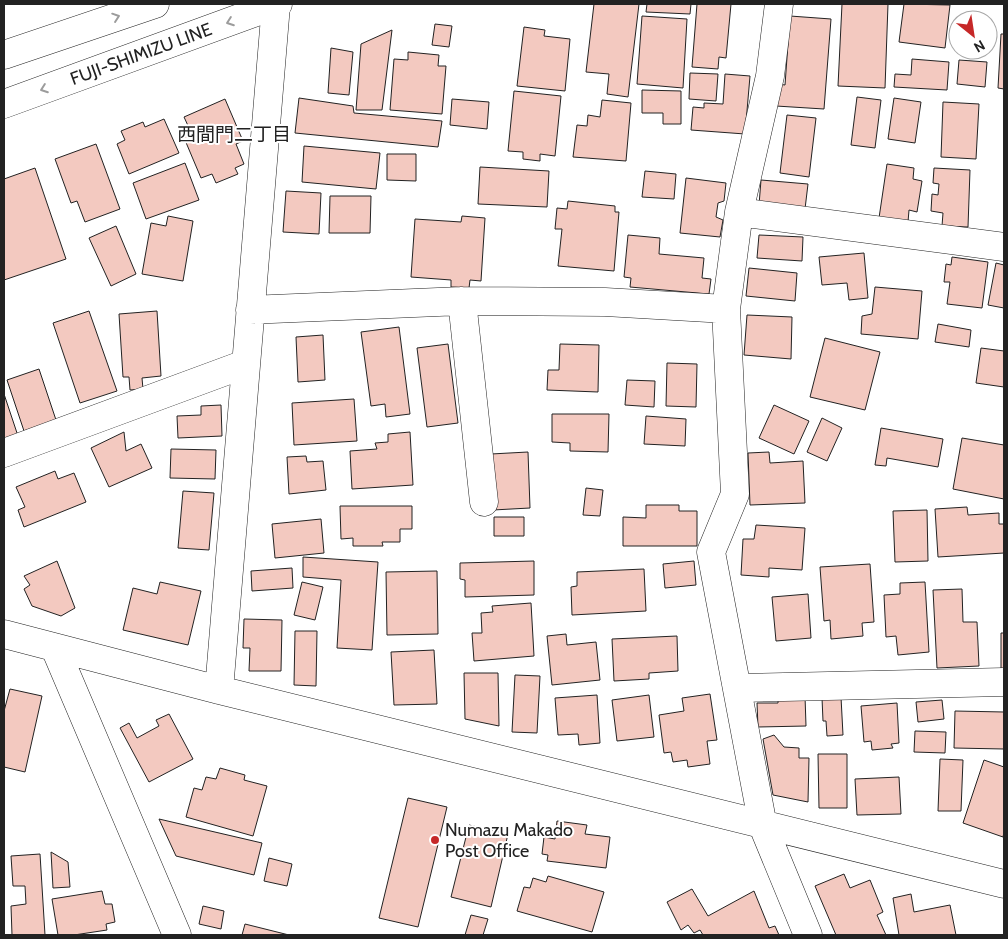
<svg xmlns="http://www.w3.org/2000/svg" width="1008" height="939" viewBox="0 0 1008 939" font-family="Cabin,'Noto Sans JP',sans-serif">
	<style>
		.building { fill: #f3c9c0; stroke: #222 }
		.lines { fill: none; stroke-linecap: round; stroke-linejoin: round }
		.street-casing { stroke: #222; stroke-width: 29 }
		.secondary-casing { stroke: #222; stroke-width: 29 }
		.street { stroke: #fff; stroke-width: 28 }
		.secondary { stroke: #fff; stroke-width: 28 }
		.oneway { stroke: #9c9c9c }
		.poi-dot { fill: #c62828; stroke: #fff; stroke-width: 2 }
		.labels { text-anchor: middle; stroke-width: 4; stroke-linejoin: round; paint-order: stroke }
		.street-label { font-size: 18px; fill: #222; stroke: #fff }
		.poi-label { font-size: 18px; fill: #222; stroke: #fff; text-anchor: start }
		.neighbourhood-label { font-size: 19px; fill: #222; stroke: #fff }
	</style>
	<rect width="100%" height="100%" fill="#fff"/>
	<path class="building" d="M594,4H639L628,97L607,94L609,74L586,72Z
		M647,4H691L690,14L646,12Z
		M697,4H731L726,58L719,57L718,69L692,67Z
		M842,4H888L885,88L838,86Z
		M904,4L950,5L945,48L899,42Z
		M642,16L687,19L683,88L637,84Z
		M790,16L831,19L824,109L776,106L778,84L785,85Z
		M435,24L452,26L449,47L432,45Z
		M524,27L545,30L544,36L570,39L565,91L517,86Z
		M392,30L382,110H356L361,44Z
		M1001,34H1004V89L998,88Z
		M331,48L353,52L349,95L328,93Z
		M408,52L439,55L438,66H446L442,114L390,110L394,59L408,60Z
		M912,59L949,62L947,90L894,87L895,74L911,75Z
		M959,60L987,62L985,87L957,84Z
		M690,73L718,74L716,101L689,99Z
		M725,74L750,76L745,134L691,130L693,107L704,108V103L723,104Z
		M642,90L681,91V124H663V113H642Z
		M514,91L561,96L555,156L540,154V161L523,159V152L508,151Z
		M857,97L881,100L875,148L851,145Z
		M299,98L353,106L354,113L442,121L438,147L295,133Z
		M894,98L921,102L915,143L888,139Z
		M225,99L243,141L236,144L244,164L235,168L238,174L216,183L212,174L201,178L182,133L190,130L184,117Z
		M452,99L489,102L487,129L450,125Z
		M602,100L631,103L626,161L573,157L577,125L587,126L588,115L600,117Z
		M943,102L979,104L976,159L941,157Z
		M787,115L816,118L809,177L780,173Z
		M164,119L179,153L129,174L117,144L125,140L121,131L143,122L145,127Z
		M96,144L120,209L85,222L77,201L71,203L55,159Z
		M304,146L380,153L376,189L302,182Z
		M387,154H416V181L387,180Z
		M185,163L199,200L146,219L133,183Z
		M887,164L914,168L913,179L922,181L917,212L909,210L908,222L879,218Z
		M480,167L549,171L547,207L478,204Z
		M35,168L66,259L4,280V179Z
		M934,168L970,170L968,227L942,226L943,213L931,211L932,194L938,195L939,184L933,183Z
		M645,171L676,174L674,199L642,197Z
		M686,178L726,183L724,201L718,203L716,217L723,220L720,237L680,233Z
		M761,180L808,184L805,209L759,205Z
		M286,191L321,193L319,234L283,232Z
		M330,196H371L370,233H329Z
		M568,201L615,206V212H619L614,271L558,266L562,229H555L557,208L567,209Z
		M168,216L193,221L183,281L142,274L151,223L166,226Z
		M462,216L485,218L481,281L470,280L469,288L451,287V280L411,277L415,219L461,222Z
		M116,226L136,274L111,286L89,238Z
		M628,235L660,238L659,254L704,258L702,278L711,279L709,294L630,287L631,278L624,277Z
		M759,235L803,237L802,261L757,258Z
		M864,253L868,298L849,300L847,283L822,285L819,257Z
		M952,257L988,262L982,308L947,304L950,282H944L946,264L951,265Z
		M996,263L1004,265V308L988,305Z
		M749,268L797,273L795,301L746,296Z
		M875,287L922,291L918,339L861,334L862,316L872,314Z
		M89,311L117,391L80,403L53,323Z
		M157,311L161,376L142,378L143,389L130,390L129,377H123L119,314Z
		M747,315L792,317L791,359L744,355Z
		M938,324L971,330L969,347L935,342Z
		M399,327L410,414L386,417L385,404L371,406L361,332Z
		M323,335L325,380L298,382L296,337Z
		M825,338L880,352L865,410L810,397Z
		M448,344L458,423L427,427L417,348Z
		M560,344L599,345L598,392L547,390L548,370H559Z
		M981,348L1004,351V387L976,383Z
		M667,363L697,364L696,407L666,406Z
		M39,369L56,420L24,431L7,380Z
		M627,380L655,381L654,407L625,405Z
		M4,394L18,436L4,441Z
		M354,399L357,441L294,445L292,403Z
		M221,405L222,436L178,438L177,416L201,415V406Z
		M774,405L809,421L794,454L759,438Z
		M552,414H609L608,452L570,451V443L552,442Z
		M646,416L686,419L685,446L644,444Z
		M822,418L842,428L827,461L807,452Z
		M881,428L943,439L938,467L887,458L886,466L875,465Z
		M124,432L126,451L141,444L152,468L109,487L91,448Z
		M410,432L413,485L352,489L350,451L377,449L375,443L388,442V434Z
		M962,438L1004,445V499L953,489Z
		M171,449L216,450L215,479L170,478Z
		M528,452L530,508L493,510L491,454Z
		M769,452L770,463L803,461L805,503L750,505L748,453Z
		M306,456L307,462L323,461L326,490L289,494L287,457Z
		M55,471L58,479L74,473L86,502L24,527L18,510L25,507L16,487Z
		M586,488L603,490L600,516L583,515Z
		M183,491L214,493L209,550L178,548Z
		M646,505H679V511H697V546H623V517L646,518Z
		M340,506H412V529H400V542H382L383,546H353V538L341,539Z
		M967,507L968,515L999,513V524H1004V553L938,557L935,509Z
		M927,510L928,561L895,562L893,511Z
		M494,517H524V536H494Z
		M321,519L324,553L275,558L272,524Z
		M756,525L805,528L802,570L769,568V577L741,575L743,539H754Z
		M303,557L378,562L372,650L337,648L341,580L303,577Z
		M57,561L75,608L61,616L32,606L24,589L30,585L24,576Z
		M534,561V595L465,597V580L460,579V563Z
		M694,561L696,585L665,588L663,564Z
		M870,564L874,622L862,623L863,636L831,639L830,620L824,621L820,567Z
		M292,568L293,588L252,591L251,571Z
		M644,569L646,611L572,615L571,587L577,586V572Z
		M437,571L438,634L387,635L386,572Z
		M160,582L201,591L188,645L123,630L133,588L157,594Z
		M302,582L323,587L315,620L294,615Z
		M925,582L929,652L898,655L896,636L886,637L884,595L900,594V583Z
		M962,589L963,622H977L979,666L937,668L933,590Z
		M808,594L811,638L776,641L772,597Z
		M531,603L534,656L474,661L472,633H482L481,613L493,612L492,606Z
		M244,619L282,620L281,671H249L250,648H243Z
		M295,631H317L316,686L294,685Z
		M1001,633H1004V669H1001Z
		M566,634L567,645L596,642L600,680L552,685L547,636Z
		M677,636L678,671L649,673V679L614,681L612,639Z
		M434,650L437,704L394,705L391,652Z
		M464,673H498L499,726L465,719Z
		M515,675L540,676L537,733L512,732Z
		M10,689L42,696L25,772L4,767V711Z
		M710,694L717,740L707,741L710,764L688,767L687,760L673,762L671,752L664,753L659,715L684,711L682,698Z
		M597,695L600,743L579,745L578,734L558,735L555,698Z
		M649,695L654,737L617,741L612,700Z
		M805,696L806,726L758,727L757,703H778V697Z
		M841,697L843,735L827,736L826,721H823L822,698Z
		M942,700L944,719L918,722L916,702Z
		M897,703L899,743L891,744L893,748L872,750L871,741L864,742L861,706Z
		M955,711L1004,712V749L954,748Z
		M169,714L193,759L149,782L120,728L129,723L137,738L159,726L156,720Z
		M915,731L946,732L945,753L914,752Z
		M774,735L784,747L799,748V758H809L808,802L773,795L763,739Z
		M818,754H847V808H819Z
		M940,759L963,760L961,811H938Z
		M984,760L1004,767V832L1003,837L963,823Z
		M220,768L245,775L244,780L267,786L253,836L186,817L194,788L202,790L206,777L216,779Z
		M899,777L901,814L857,815L855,779Z
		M408,798L447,807L418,927L379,918Z
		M159,819L262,843L254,875L176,856Z
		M557,821L587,825L585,834L610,837L606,868L547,861L548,855L542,854L544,837L555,839Z
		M469,825L508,834L491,907L451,897Z
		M51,852L68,862L70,887L53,888Z
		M40,854L45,935H12L11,906L26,904L25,886H13L11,856Z
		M269,858L292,864L287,886L264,881Z
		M844,874L850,888L870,880L883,912L877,915L886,935H836L815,886Z
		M548,876L604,892L592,932L517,911L524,887L530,888L533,878L546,882Z
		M692,889L708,916L754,891L769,928L775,926L779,935H703L700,930L694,933L688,925L681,930L667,902Z
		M102,891L105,904H112L115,922L106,924L107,930L74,935H58L52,899Z
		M911,894L914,912L950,905L956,935H899L893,898Z
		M203,906L224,911L221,929L199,924Z
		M471,915L488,919L483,935H465Z
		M245,924L289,935H242Z"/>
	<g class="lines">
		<g class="street-casing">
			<path id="street" d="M779,4L770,76L739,212L726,309L735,494L711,552L763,826L808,935
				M739,212L1004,247
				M462,301L484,502
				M250,310L462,301L605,302L726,309
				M4,453L245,364
				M4,634L219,690L1004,884
				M55,648L177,935
				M737,688L1004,682
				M219,690L276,5"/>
		</g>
		<g class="secondary-casing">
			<path id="secondary" d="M4,55L155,4
				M4,104L278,4"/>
		</g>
		<use href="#street" class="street"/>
		<use href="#secondary" class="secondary"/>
	</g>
	<defs><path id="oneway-chevron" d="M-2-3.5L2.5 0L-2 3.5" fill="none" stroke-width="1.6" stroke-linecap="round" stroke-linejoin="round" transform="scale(1.25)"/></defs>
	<g class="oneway">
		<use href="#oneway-chevron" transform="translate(116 17) rotate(-19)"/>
		<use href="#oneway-chevron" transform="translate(230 22) rotate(160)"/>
		<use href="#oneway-chevron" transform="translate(44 89) rotate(160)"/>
	</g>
	<circle class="poi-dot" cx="435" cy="840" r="5"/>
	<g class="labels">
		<g class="street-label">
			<text transform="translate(141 54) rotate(-20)" y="6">FUJI-SHIMIZU LINE</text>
		</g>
		<g class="poi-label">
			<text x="445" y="836">Numazu Makado<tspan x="445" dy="21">Post Office</tspan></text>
		</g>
		<g class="neighbourhood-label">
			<text x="234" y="141">西間門二丁目</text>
		</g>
	</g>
	<rect width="1008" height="939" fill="none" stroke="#222222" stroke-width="10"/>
	<g transform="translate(973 35) rotate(150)"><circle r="24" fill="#ffffff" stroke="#a7a7a7"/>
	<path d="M0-4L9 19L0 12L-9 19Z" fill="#c62828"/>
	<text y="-8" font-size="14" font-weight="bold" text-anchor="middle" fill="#222222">N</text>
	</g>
</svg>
